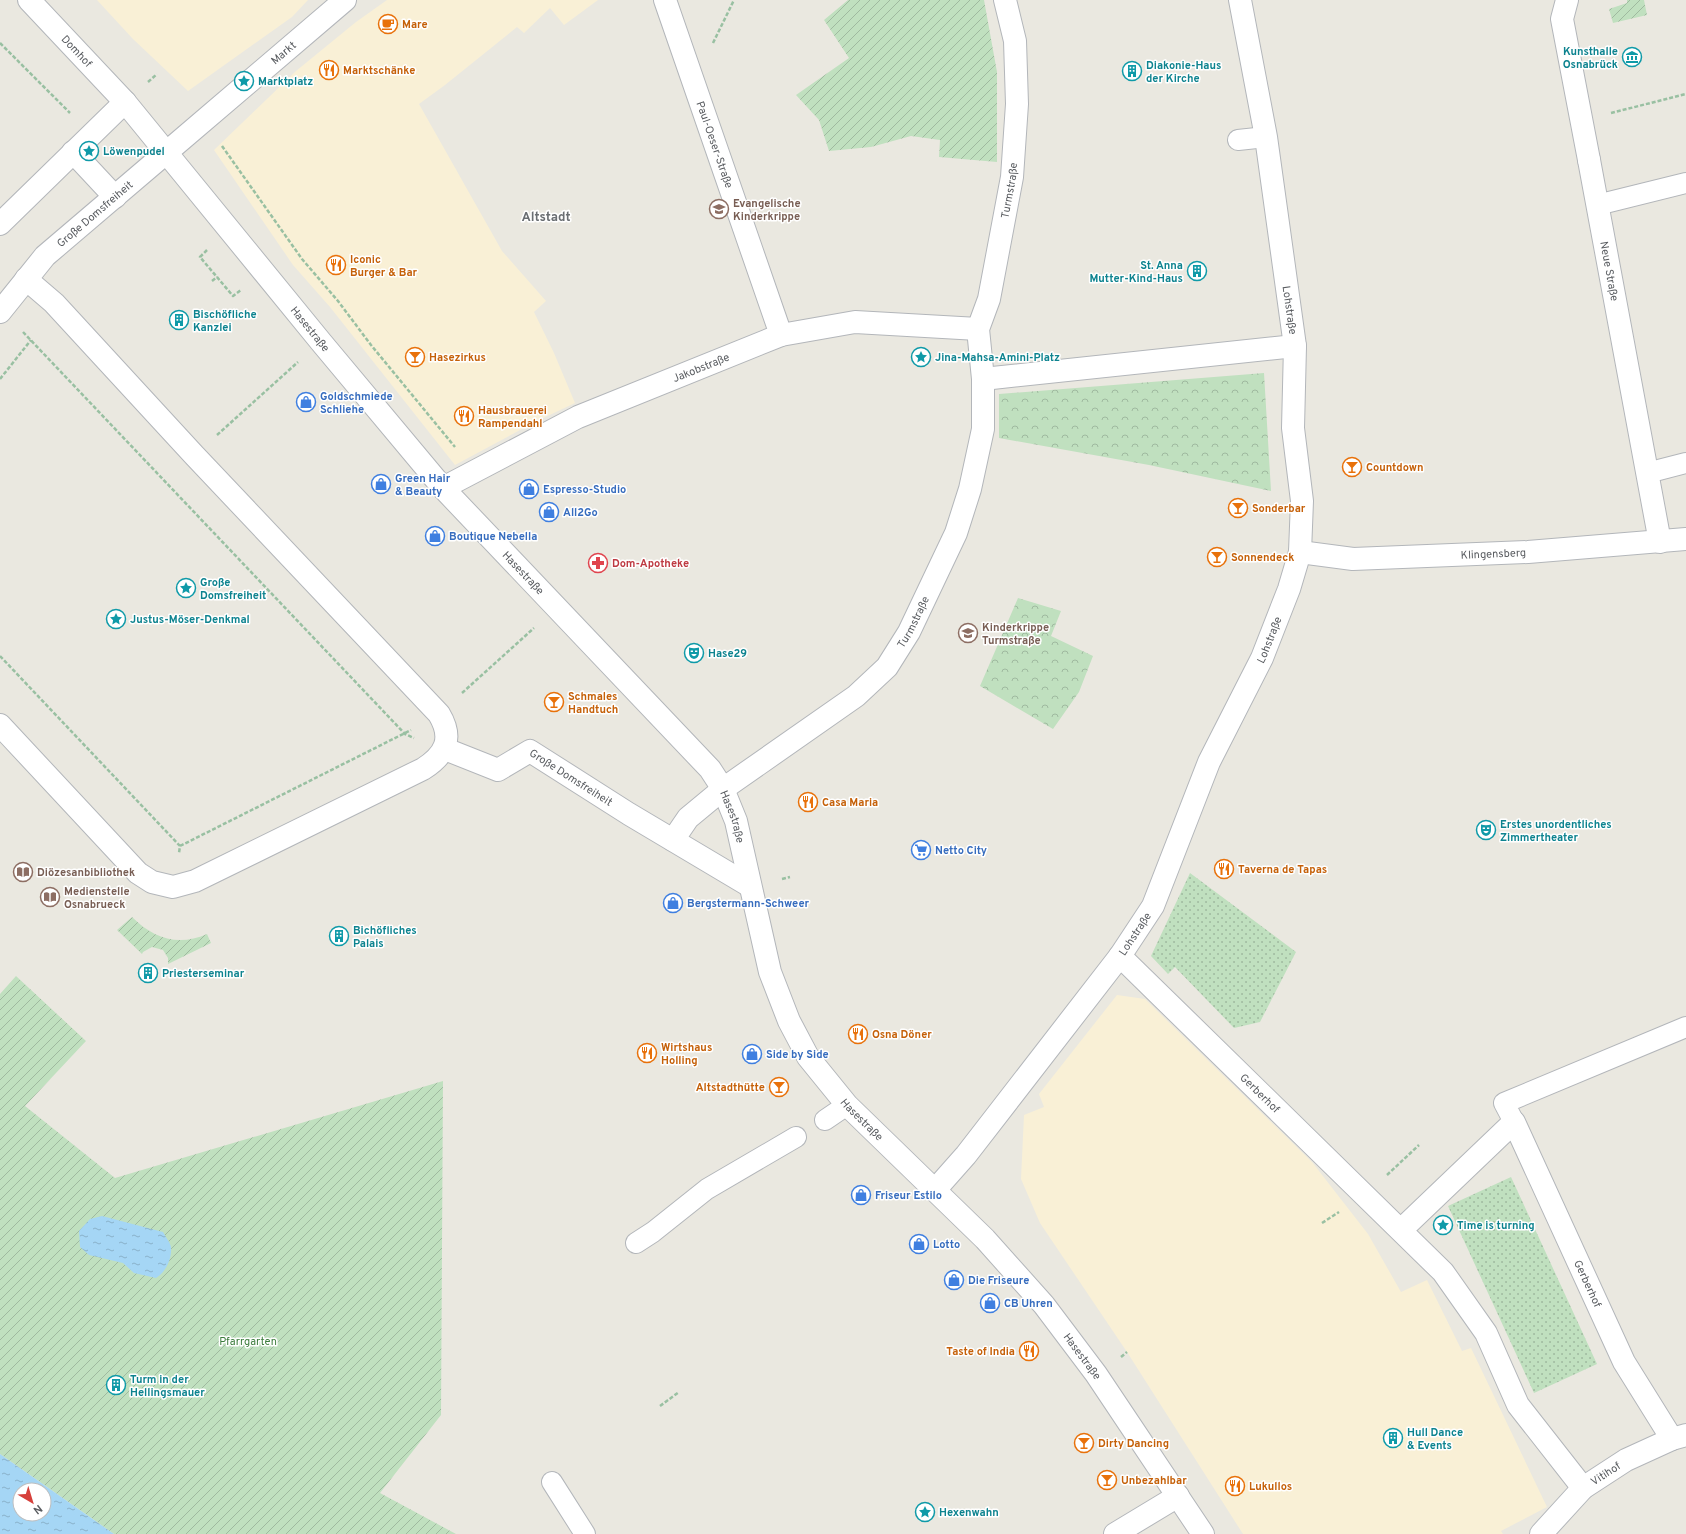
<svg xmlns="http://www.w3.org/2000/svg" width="1686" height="1534" viewBox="0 0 1686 1534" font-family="Overpass,sans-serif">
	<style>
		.commercial { fill: #f9f0d6 }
		.grass { fill: url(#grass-dots) }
		.park { fill: url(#park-crowns) }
		.garden { fill: url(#garden-furrows) }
		.water { fill: url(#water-ripples); fill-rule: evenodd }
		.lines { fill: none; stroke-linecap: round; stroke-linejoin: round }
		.service-casing { stroke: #b3b6ba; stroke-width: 22 }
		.pedestrian-casing { stroke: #b3b6ba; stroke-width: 24 }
		.minor-casing { stroke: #b3b6ba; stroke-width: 24 }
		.path { stroke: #99c0a2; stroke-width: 2.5; stroke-dasharray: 4 2; stroke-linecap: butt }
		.service { stroke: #fff; stroke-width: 20 }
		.pedestrian { stroke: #fff; stroke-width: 22 }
		.minor { stroke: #fff; stroke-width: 22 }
		.labels { text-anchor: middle; stroke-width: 3; stroke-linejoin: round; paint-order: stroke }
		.food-label { font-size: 11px; font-weight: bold; fill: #c56008; stroke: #fff; text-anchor: start }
		.street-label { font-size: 11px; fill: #595c60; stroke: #fff }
		.culture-label { font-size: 11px; font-weight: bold; fill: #0d838f; stroke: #fff; text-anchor: start }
		.education-label { font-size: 11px; font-weight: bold; fill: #785e54; stroke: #fff; text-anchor: start }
		.shop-label { font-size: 11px; font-weight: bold; fill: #366cbe; stroke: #fff; text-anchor: start }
		.health-label { font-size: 11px; font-weight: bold; fill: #be3a42; stroke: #fff; text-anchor: start }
		.park-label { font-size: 11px; fill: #3c7c3c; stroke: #fff }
		.quarter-label { font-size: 13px; font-weight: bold; fill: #6a6e72; stroke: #fff }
	</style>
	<defs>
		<pattern id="grass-dots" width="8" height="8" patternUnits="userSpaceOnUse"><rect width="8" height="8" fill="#c0e0bf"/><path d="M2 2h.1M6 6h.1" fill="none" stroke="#9fb99f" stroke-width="1.8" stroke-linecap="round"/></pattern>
		<pattern id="park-crowns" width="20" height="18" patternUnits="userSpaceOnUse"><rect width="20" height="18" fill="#c0e0bf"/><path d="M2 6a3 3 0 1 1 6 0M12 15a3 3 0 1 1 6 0" fill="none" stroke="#9fb99f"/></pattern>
		<pattern id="garden-furrows" width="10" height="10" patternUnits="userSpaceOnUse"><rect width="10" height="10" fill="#c0e0bf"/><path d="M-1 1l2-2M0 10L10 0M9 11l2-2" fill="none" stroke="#9fb99f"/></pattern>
		<pattern id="water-ripples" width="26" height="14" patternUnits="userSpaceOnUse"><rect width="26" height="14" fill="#a5d6f5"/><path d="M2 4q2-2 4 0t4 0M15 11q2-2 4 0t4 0" fill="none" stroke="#89b1ca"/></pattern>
	</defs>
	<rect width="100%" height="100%" fill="#eae8e0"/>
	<path class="commercial" d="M97,0H308L292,17L188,91L133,39Z
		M387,0H598L564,25L550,8L524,33L517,27L445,85L419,104L502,251L546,301L534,312L554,353L575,403L535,422L455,465L330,307L293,265L214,150L296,71L356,22Z
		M1117,995L1145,999L1312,1162L1368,1234L1401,1292L1427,1280L1462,1351L1471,1348L1547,1507L1501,1531L1503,1534H1243L1127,1352L1040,1223L1021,1179L1024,1115L1044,1107L1039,1094Z"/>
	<path class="grass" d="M1190,873L1296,952L1260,1022L1234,1028L1175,967L1168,974L1151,956Z
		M1511,1177L1597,1364L1534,1393L1448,1206Z"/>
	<path class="park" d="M1264,373L1271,491L1149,465L999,438V394Z
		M1018,598L1061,611L1051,636L1093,656L1079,692L1053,729L980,686Z"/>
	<path class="garden" d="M848,0H984L997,72V162L939,157L940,140L911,136L871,147L829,151L819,120L796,95L849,58L824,20Z
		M1627,0H1644L1647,15L1613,23L1609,9L1627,3Z
		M132,917C153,938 178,947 207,934L211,943L168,964V958L163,950L152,947L143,952L142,954L117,930Z
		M16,976L86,1041L25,1106L115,1178L443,1081L441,1415L380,1493L456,1534H114L0,1454V994Z"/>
	<path class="water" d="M102,1216L163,1232C165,1236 170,1242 171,1247C172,1259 166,1272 156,1278L134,1273L123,1263L89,1255L80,1247L79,1231L90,1219Z
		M0,1454L114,1534H0ZM20,1490H44V1514H20Z"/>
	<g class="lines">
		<g class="service-casing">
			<path id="service" d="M1238,140L1266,137
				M1597,205L1686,183
				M1647,473L1686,463
				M825,1120L847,1105
				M1514,1122L1504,1103L1686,1027
				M636,1243L653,1232L707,1189L796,1137
				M552,1482L585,1534"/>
		</g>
		<g class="pedestrian-casing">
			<g id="pedestrian">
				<path id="s1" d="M665,0L781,335"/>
				<path d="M1567,0L1562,19L1589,160"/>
				<path d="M73,152L115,197"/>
				<path id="s2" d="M167,152L345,0"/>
				<path d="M0,224L125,102"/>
				<path d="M983,379L1295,346"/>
				<path id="s3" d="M443,488L578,417L781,335L855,322L978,329"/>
				<path id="s4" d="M445,749L498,770L530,751L629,814L750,886"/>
				<path id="s5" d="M673,840L688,818L723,789L856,696L887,667L909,632L956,533L970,489L983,429V379L978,329L989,299L1012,177L1017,104L1015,41L1005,0"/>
				<path id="s6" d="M1120,956L1443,1272L1486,1333L1518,1405L1583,1488"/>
				<path id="s7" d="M1401,1230L1514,1122L1624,1362L1672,1439"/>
				<path d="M1115,1534L1178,1496"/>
			</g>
		</g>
		<g class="minor-casing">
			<g id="minor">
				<path id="s8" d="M29,0L125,102L321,342L443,488L710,769L723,789L736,821L770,972L789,1021L808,1057L847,1105L985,1239L1044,1305L1096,1374L1203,1534"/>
				<path id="s9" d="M1589,160L1660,542"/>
				<path id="s10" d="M0,312L45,256L167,152"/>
				<path id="s11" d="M1300,552L1353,559L1528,552L1686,539"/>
				<path d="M0,725L138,873L152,882L173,887L195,881L423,769C445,755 454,739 439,714L194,455L54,303L26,279"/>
				<path id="s12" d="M935,1190L966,1155L1120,956L1153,906L1209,762L1262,658L1289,589L1300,552L1302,501L1293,428L1295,346L1266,137L1240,0"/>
				<path id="s13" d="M1541,1534L1583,1488L1626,1460L1672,1439L1686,1435"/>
			</g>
		</g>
		<path class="path" d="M0,43L70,113
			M713,43L734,0
			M148,82L157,74
			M1611,113L1686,94
			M222,146L302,259L338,301L371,345L455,447
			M207,250L200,257L233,296L241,290
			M212,281L217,277
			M23,332L405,734L414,738
			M0,379L31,340
			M217,435L298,362
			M0,656L180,846L179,853
			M462,693L534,628
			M180,846L411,730
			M782,879L790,877
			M1387,1175L1419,1145
			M1322,1223L1339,1212
			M1121,1357L1127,1352
			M660,1406L679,1392"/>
		<use href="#service" class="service"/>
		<use href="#pedestrian" class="pedestrian"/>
		<use href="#minor" class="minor"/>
	</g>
	<defs>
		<g id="cafe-ring" transform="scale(1)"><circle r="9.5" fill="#fff" stroke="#e8710a" stroke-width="1.5"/><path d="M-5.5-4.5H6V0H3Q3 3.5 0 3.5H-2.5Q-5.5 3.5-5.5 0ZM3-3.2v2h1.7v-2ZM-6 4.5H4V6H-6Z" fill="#e8710a"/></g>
		<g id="museum-ring" transform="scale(1)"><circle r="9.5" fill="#fff" stroke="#0f9aa8" stroke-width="1.5"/><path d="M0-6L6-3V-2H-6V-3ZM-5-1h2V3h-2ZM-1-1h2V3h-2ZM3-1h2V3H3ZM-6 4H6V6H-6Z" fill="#0f9aa8"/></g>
		<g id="restaurant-ring" transform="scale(1)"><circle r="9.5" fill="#fff" stroke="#e8710a" stroke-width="1.5"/><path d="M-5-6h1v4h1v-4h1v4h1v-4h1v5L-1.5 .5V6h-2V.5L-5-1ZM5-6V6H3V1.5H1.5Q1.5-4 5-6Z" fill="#e8710a"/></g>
		<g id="building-ring" transform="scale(1)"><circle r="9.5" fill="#fff" stroke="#0f9aa8" stroke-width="1.5"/><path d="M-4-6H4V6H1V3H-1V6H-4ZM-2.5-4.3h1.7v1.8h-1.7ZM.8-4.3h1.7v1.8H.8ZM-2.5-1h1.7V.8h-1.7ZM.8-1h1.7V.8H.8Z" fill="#0f9aa8"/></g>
		<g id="sight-ring" transform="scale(1)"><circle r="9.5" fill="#fff" stroke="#0f9aa8" stroke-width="1.5"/><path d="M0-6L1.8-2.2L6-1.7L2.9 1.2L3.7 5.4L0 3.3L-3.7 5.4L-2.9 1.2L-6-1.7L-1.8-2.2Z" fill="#0f9aa8"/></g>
		<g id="school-ring" transform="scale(1)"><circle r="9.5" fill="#fff" stroke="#8d6e63" stroke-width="1.5"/><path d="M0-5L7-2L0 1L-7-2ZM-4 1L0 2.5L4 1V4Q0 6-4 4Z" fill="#8d6e63"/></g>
		<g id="bar-ring" transform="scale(1)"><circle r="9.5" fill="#fff" stroke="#e8710a" stroke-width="1.5"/><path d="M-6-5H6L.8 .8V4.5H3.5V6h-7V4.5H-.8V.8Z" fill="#e8710a"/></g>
		<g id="shop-ring" transform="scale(1)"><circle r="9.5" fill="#fff" stroke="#3f7fe0" stroke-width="1.5"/><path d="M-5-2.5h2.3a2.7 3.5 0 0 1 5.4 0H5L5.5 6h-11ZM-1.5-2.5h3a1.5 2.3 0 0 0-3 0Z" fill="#3f7fe0"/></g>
		<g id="pharmacy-ring" transform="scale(1)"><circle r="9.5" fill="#fff" stroke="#e0444e" stroke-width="1.5"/><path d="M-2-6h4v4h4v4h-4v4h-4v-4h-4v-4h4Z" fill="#e0444e"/></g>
		<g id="theatre-ring" transform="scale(1)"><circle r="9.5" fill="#fff" stroke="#0f9aa8" stroke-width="1.5"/><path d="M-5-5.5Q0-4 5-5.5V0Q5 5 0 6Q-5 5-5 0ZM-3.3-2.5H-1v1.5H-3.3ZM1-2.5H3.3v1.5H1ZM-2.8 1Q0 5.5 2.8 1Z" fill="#0f9aa8"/></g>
		<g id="supermarket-ring" transform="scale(1)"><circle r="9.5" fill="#fff" stroke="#3f7fe0" stroke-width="1.5"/><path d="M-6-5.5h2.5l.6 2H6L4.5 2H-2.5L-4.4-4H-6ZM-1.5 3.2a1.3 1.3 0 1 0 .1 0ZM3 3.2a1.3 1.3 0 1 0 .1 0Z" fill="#3f7fe0"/></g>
		<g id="library-ring" transform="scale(1)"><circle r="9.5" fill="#fff" stroke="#8d6e63" stroke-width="1.5"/><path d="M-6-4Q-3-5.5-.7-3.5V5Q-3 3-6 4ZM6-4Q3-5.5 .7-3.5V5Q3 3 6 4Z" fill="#8d6e63"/></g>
	</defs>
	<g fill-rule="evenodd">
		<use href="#cafe-ring" x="388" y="24"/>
		<use href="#museum-ring" x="1632" y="57"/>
		<use href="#restaurant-ring" x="329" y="70"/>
		<use href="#building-ring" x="1132" y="71"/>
		<use href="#sight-ring" x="244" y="81"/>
		<use href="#sight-ring" x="89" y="151"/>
		<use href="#school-ring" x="719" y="209"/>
		<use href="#restaurant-ring" x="336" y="265"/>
		<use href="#building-ring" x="1197" y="271"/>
		<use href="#building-ring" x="179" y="320"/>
		<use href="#bar-ring" x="415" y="357"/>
		<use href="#sight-ring" x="921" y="357"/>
		<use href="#shop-ring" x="306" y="402"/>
		<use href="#restaurant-ring" x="464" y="416"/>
		<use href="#bar-ring" x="1352" y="467"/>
		<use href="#shop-ring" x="381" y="484"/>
		<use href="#shop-ring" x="529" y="489"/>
		<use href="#bar-ring" x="1238" y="508"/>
		<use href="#shop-ring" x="549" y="512"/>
		<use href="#shop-ring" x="435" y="536"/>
		<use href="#bar-ring" x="1217" y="557"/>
		<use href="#pharmacy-ring" x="598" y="563"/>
		<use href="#sight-ring" x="186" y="588"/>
		<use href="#sight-ring" x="116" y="619"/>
		<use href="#school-ring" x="968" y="633"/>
		<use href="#theatre-ring" x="694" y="653"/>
		<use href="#bar-ring" x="554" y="702"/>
		<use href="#restaurant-ring" x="808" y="802"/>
		<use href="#theatre-ring" x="1486" y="830"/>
		<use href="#supermarket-ring" x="921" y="850"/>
		<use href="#restaurant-ring" x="1224" y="869"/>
		<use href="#library-ring" x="23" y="872"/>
		<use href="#library-ring" x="50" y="897"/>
		<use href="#shop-ring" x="673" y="903"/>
		<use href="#building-ring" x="339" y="936"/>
		<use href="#building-ring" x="148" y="973"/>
		<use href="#restaurant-ring" x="858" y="1034"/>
		<use href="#restaurant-ring" x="647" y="1053"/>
		<use href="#shop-ring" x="752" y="1054"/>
		<use href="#bar-ring" x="779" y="1087"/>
		<use href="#shop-ring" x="861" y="1195"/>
		<use href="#sight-ring" x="1443" y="1225"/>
		<use href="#shop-ring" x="919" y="1244"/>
		<use href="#shop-ring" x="954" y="1280"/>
		<use href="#shop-ring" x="990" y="1303"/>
		<use href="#restaurant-ring" x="1029" y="1351"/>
		<use href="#building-ring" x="116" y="1385"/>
		<use href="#building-ring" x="1393" y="1438"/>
		<use href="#bar-ring" x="1084" y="1443"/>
		<use href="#bar-ring" x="1107" y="1480"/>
		<use href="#restaurant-ring" x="1235" y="1486"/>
		<use href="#sight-ring" x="925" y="1512"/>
	</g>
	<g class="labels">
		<g class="food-label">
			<text x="402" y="28">Mare</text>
			<text x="343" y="74">Marktschänke</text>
			<text x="350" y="263">Iconic<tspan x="350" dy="13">Burger &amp; Bar</tspan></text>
			<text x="429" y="361">Hasezirkus</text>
			<text x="478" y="414">Hausbrauerei<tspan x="478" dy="13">Rampendahl</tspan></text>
			<text x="1366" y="471">Countdown</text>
			<text x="1252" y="512">Sonderbar</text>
			<text x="1231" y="561">Sonnendeck</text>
			<text x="568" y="700">Schmales<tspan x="568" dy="13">Handtuch</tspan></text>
			<text x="822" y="806">Casa Maria</text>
			<text x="1238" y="873">Taverna de Tapas</text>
			<text x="872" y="1038">Osna Döner</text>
			<text x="661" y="1051">Wirtshaus<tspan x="661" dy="13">Holling</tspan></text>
			<text x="765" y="1091" text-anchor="end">Altstadthütte</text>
			<text x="1015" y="1355" text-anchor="end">Taste of India</text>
			<text x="1098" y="1447">Dirty Dancing</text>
			<text x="1121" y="1484">Unbezahlbar</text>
			<text x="1249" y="1490">Lukullos</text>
		</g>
		<g class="street-label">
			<text dy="4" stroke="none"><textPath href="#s8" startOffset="70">Domhof</textPath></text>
			<text dy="4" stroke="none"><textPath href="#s2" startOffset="153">Markt</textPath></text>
			<text dy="4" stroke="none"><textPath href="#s1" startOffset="153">Paul-Oeser-Straße</textPath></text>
			<text dy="4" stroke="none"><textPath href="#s5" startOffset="778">Turmstraße</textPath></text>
			<text dy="4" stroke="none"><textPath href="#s10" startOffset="137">Große Domsfreiheit</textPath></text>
			<text dy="4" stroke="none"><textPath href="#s9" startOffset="113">Neue Straße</textPath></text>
			<text transform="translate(1290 310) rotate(82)" y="4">Lohstraße</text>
			<text dy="4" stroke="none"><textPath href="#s8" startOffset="433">Hasestraße</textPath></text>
			<text dy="4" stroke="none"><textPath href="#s3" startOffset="285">Jakobstraße</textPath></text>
			<text dy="4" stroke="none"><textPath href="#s11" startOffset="194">Klingensberg</textPath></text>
			<text dy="4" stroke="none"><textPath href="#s8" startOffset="757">Hasestraße</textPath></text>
			<text dy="4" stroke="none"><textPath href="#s5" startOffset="329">Turmstraße</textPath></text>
			<text dy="4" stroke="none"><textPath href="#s12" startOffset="649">Lohstraße</textPath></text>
			<text dy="4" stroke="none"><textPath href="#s4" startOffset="143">Große Domsfreiheit</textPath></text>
			<text dy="4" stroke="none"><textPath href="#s8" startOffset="1081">Hasestraße</textPath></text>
			<text dy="4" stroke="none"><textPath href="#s12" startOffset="325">Lohstraße</textPath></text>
			<text dy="4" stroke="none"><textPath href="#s6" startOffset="196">Gerberhof</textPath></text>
			<text dy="4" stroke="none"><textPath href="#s8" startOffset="1417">Hasestraße</textPath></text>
			<text dy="4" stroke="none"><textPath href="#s7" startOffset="334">Gerberhof</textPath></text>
			<text dy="4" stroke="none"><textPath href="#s8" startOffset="1741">Hasestraße</textPath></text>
			<text dy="4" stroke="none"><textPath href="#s13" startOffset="89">Vitihof</textPath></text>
		</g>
		<g class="culture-label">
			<text x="1618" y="55" text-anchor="end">Kunsthalle<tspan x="1618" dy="13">Osnabrück</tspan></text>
			<text x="1146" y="69">Diakonie-Haus<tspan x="1146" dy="13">der Kirche</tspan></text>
			<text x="258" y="85">Marktplatz</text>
			<text x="103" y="155">Löwenpudel</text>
			<text x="1183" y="269" text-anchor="end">St. Anna<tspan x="1183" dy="13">Mutter-Kind-Haus</tspan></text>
			<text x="193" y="318">Bischöfliche<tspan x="193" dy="13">Kanzlei</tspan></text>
			<text x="935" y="361">Jina-Mahsa-Amini-Platz</text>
			<text x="200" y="586">Große<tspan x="200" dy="13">Domsfreiheit</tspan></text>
			<text x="130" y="623">Justus-Möser-Denkmal</text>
			<text x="708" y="657">Hase29</text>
			<text x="1500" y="828">Erstes unordentliches<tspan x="1500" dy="13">Zimmertheater</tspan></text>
			<text x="353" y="934">Bichöfliches<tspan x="353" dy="13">Palais</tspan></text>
			<text x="162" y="977">Priesterseminar</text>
			<text x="1457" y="1229">Time is turning</text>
			<text x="130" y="1383">Turm in der<tspan x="130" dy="13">Hellingsmauer</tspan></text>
			<text x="1407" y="1436">Hull Dance<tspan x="1407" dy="13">&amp; Events</tspan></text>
			<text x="939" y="1516">Hexenwahn</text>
		</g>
		<g class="education-label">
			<text x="733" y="207">Evangelische<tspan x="733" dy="13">Kinderkrippe</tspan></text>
			<text x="982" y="631">Kinderkrippe<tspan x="982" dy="13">Turmstraße</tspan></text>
			<text x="37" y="876">Diözesanbibliothek</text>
			<text x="64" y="895">Medienstelle<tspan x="64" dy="13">Osnabrueck</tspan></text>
		</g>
		<g class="shop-label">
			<text x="320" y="400">Goldschmiede<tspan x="320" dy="13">Schliehe</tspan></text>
			<text x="395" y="482">Green Hair<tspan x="395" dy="13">&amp; Beauty</tspan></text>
			<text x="543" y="493">Espresso-Studio</text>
			<text x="563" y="516">All2Go</text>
			<text x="449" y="540">Boutique Nebella</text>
			<text x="935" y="854">Netto City</text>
			<text x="687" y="907">Bergstermann-Schweer</text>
			<text x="766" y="1058">Side by Side</text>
			<text x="875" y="1199">Friseur Estilo</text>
			<text x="933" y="1248">Lotto</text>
			<text x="968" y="1284">Die Friseure</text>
			<text x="1004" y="1307">CB Uhren</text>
		</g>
		<g class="health-label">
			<text x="612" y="567">Dom-Apotheke</text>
		</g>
		<g class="park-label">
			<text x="248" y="1345">Pfarrgarten</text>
		</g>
		<g class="quarter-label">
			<text x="546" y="221">Altstadt</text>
		</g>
	</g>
	<g transform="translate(32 1502) rotate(142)"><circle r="19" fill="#ffffff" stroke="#bdbebf"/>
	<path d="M0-3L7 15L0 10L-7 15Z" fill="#d6403b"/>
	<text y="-6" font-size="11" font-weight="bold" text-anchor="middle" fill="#595c60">N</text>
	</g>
</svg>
